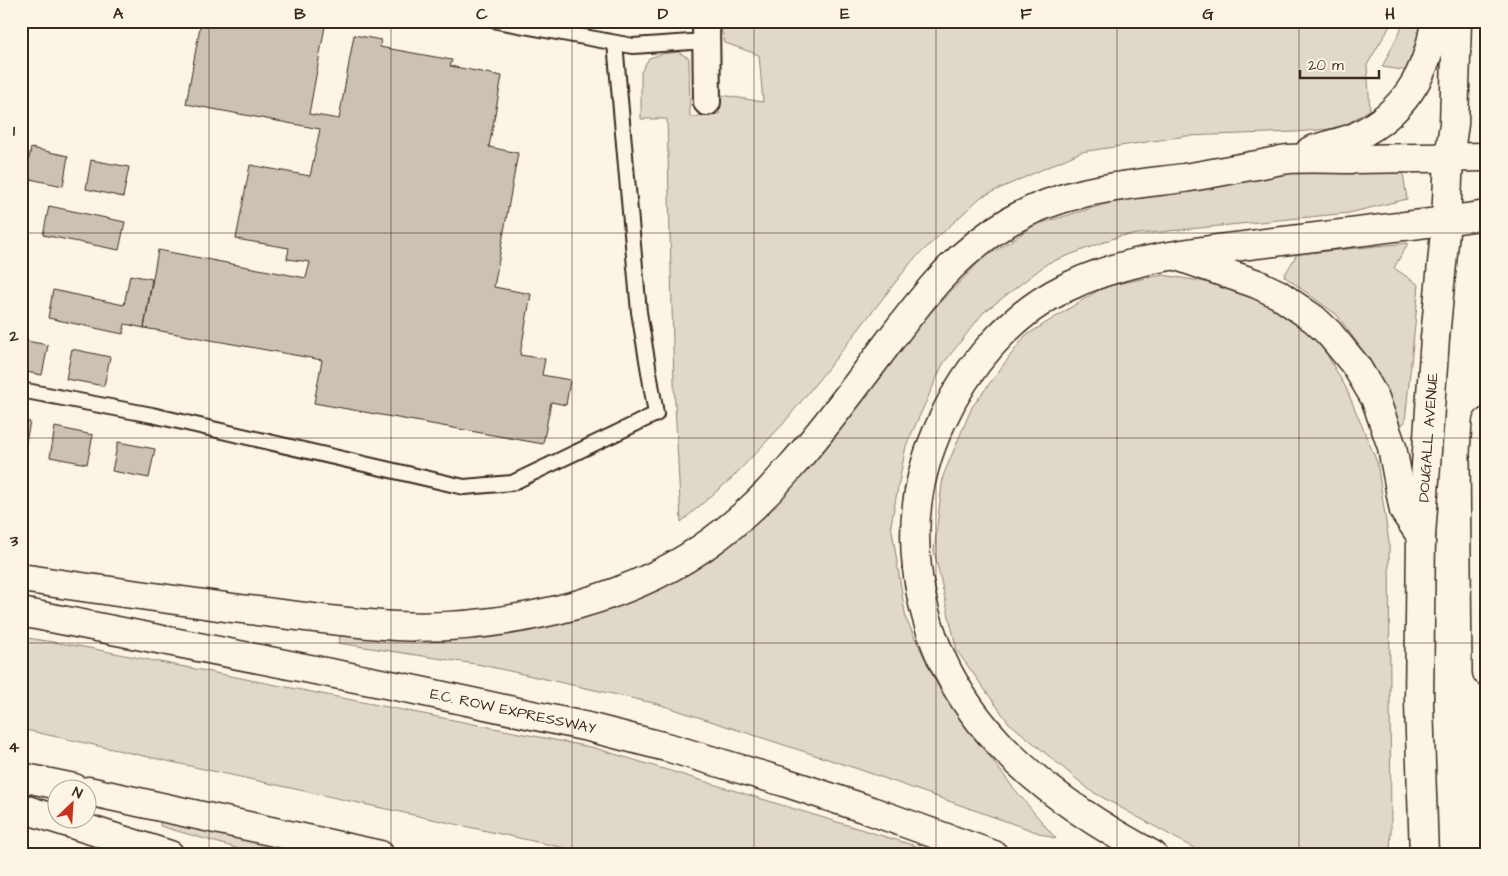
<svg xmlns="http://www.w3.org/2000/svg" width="1508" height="876" viewBox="0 0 1508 876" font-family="'Architects Daughter',sans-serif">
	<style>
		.green { fill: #e0d8c8; stroke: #8e8173 }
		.building { fill: #ccc2b3; stroke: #3b2a1e }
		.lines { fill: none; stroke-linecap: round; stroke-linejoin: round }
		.lane-casing { stroke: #3b2a1e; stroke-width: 18 }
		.street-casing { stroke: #3b2a1e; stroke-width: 30 }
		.primary-casing { stroke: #3b2a1e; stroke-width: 31 }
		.highway-casing { stroke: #3b2a1e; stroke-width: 31 }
		.lane { stroke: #fcf5e5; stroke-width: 14 }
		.street { stroke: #fcf5e5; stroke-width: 26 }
		.primary { stroke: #fcf5e5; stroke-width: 28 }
		.highway { stroke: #fcf5e5; stroke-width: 28 }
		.grid { fill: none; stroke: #3b2a1e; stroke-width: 1; stroke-opacity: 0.55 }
		.labels { text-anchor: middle; stroke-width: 4; stroke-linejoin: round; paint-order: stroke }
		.street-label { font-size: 15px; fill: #3b2a1e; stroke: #fcf5e5 }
		.neatline { fill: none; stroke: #3b2a1e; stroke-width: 2 }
		.grid-label { font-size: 16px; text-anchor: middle; font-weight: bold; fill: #3b2a1e }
	</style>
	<rect width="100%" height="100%" fill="#fcf5e5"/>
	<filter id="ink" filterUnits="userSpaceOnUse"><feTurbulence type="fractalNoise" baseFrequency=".02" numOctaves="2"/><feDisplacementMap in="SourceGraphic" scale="10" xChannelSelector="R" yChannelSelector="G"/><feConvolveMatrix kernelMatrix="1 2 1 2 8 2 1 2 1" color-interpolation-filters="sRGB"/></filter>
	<g filter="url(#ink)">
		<path class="green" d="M719,21H1393L1367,65L1370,110L1340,128L1296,132L1186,136L1081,152L981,197L912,261L837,357L783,424L732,478L681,522L674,383L667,119H641V72L649,58L662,54L678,52L689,58L690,117L719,114L722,95L763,102L759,55L725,43Z
			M1405,21H1427L1409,71L1382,67Z
			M1341,167L1403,173L1407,199L1349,213L1120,236L1048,263L983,313L943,364L906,446L891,524L906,619L941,692L1012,786L1056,839L861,770L658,704L482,665L338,643L342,632L456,635L555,625L641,594L713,559L769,504L851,416L922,321L981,260L1035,225L1139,194L1286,172Z
			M1408,243L1394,268L1419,285L1405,422L1399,428L1368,358L1337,315L1284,276L1297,254Z
			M1163,275L1238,287L1291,319L1321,344L1346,388L1377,462L1389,542L1391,831L1390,855H1206L1091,791L1008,722L957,651L934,551L943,476L972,407L1025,336L1105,286Z
			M21,637L84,647L595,748L919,847L939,855H586L569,849L21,729Z
			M161,815L341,855H260L160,826Z"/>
		<path class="building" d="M201,21H326L309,114L339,119L354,35L381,40L380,47L452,60L450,66L502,76L489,147L518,153L494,287L531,294L520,355L545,359L542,375L570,380L566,405L551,402L543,444L314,403L322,360L144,328L158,250L306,278L310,262L287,259L289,248L236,239L250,165L310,176L320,129L186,104Z
			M31,148L68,156L63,186L25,178Z
			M91,160L129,167L123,197L86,189Z
			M49,206L125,222L119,250L43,235Z
			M130,275L152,279L144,328L125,324L123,334L48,318L53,290L124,305Z
			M21,340L48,345L42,375L21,371Z
			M72,349L110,357L104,386L66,379Z
			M21,420L30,422L24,451L21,450Z
			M55,427L93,435L87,464L50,457Z
			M118,442L155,449L149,478L112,471Z"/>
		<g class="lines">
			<g class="lane-casing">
				<path id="lane" d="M497,21L633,46L706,41
					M21,390L152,415L464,487L512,483L656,414L639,312L615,43"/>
			</g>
			<g class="street-casing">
				<path id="street" d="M706,21L707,102"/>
			</g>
			<g class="primary-casing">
				<g id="primary">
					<path d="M1487,422L1485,454L1487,672"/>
					<path id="s1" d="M1424,855L1419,703L1421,536L1435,338L1446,221L1449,158L1454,124L1457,21"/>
				</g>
			</g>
			<g class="highway-casing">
				<g id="highway">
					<path d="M1310,151C1325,145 1340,143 1355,137C1404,113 1428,74 1435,21"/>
					<path d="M1180,257L1257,284L1278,294L1314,319L1329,333L1356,366L1375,398L1392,447L1404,511L1421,536"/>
					<path d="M21,578C94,589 168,599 241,609C293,615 345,623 396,626C496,631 620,605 702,548C734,526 762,500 787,471C820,434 850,394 879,355C918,303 953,254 1010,221C1066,189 1122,186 1184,178C1209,174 1233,169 1257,165C1268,163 1279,160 1289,159C1311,158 1333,159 1355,159C1399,158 1443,158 1487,157"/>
					<path id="s2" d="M21,612L411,689L588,727L670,748L784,782L863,808L994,855"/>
					<path d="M21,777L74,788"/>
					<path d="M88,791L380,855"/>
					<path d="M21,808L170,855"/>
					<path d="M1153,855C1035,792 933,710 917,568C911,518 920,467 942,421C967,366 1010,315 1065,288C1125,258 1191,253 1257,244C1333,235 1410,226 1487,215"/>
				</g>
			</g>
			<use href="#lane" class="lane"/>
			<use href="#street" class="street"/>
			<use href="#primary" class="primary"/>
			<use href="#highway" class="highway"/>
		</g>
	</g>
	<path class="grid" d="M209,21V855M391,21V855M572,21V855M754,21V855M936,21V855M1117,21V855M1299,21V855M21,233H1487M21,438H1487M21,643H1487"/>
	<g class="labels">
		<g class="street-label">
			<text dy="5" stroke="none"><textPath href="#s1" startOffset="418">DOUGALL AVENUE</textPath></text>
			<text dy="5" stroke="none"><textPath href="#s2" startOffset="502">E.C. ROW EXPRESSWAY</textPath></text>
		</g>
	</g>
	<rect width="1508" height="876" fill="none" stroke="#fcf5e5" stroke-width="55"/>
	<g transform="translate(72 804) rotate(25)"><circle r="24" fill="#fcf5e5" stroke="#afa495"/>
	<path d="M0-4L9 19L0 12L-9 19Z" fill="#c8321e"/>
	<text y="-8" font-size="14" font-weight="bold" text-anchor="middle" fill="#3b2a1e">N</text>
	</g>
	<path d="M1300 70v8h79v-8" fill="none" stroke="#3b2a1e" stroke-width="2.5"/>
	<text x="1308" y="70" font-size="15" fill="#3b2a1e" stroke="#fcf5e5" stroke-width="4" paint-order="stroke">20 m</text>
	<rect x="28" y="28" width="1452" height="820" class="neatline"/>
	<g class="grid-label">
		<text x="118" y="19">A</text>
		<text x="300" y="19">B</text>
		<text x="482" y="19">C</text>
		<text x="663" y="19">D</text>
		<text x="845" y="19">E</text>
		<text x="1026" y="19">F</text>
		<text x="1208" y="19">G</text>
		<text x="1390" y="19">H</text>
		<text x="14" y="136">1</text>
		<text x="14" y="341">2</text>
		<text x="14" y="546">3</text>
		<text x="14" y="752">4</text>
	</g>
</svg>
